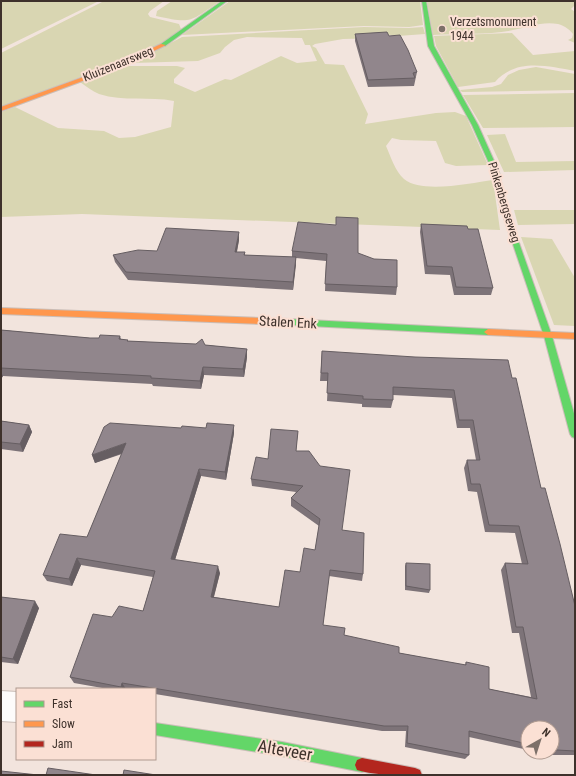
<svg xmlns="http://www.w3.org/2000/svg" width="576" height="776" viewBox="0 0 576 776" font-family="'Roboto Condensed',sans-serif">
	<style>
		.green { fill: #d9d6b2 }
		.lines { fill: none; stroke-linecap: round; stroke-linejoin: round }
		.street-casing { stroke: #cabeb8; stroke-width: 2 }
		.fast-casing { stroke: #cabeb8; stroke-width: 2 }
		.slow-casing { stroke: #cabeb8; stroke-width: 2 }
		.jam-casing { stroke: #cabeb8; stroke-width: 2 }
		.street { fill: #fdfbfa; fill-rule: evenodd }
		.fast { fill: #63d668; fill-rule: evenodd }
		.slow { fill: #ff974d; fill-rule: evenodd }
		.jam { fill: #b3261e; fill-rule: evenodd }
		.wall { fill: #7d7378 }
		.shaded-wall { fill: #665e62 }
		.building { fill: #91868c; stroke: #665e62 }
		.poi-dot { fill: #7d7069; stroke: #fbe0d4; stroke-width: 1.5 }
		.labels { text-anchor: middle; stroke-width: 4; stroke-linejoin: round; paint-order: stroke }
		.far-poi-label { font-size: 12px; fill: #3e312b; stroke: #fbe0d4; text-anchor: start }
		.far-street-label { font-size: 12px; fill: #3e312b; stroke: #fbe0d4 }
		.street-label { font-size: 14px; fill: #3e312b; stroke: #fbe0d4 }
		.near-street-label { font-size: 17px; fill: #3e312b; stroke: #fbe0d4 }
	</style>
	<rect width="100%" height="100%" fill="#f2e4dd"/>
	<path class="green" d="M1,1H99L1,49Z
		M104,1H164L150,11L148,14L150,17L179,24L181,29L164,42L131,58L1,107V53Z
		M172,1H220C189,22 193,24 156,16L157,11Z
		M230,1H420L423,25L409,27L364,26L182,35Z
		M427,1H575V5L571,9L575,12V43L568,40L572,38L573,34C569,29 565,26 558,24C542,21 529,27 513,30C491,35 457,33 433,35Z
		M364,27L409,28L423,27L425,34L398,36L383,34L384,38L343,39L315,44L312,46L316,48L325,64L344,65L368,114L365,124L436,113L455,112L466,116L488,165L456,166L445,163L436,141L401,140L392,138L386,146C391,157 395,171 404,179C422,194 471,183 493,180L500,230L82,214L1,217V112L15,107L58,128L104,131L119,138L135,137L171,127L174,101C149,96 124,102 99,94C92,91 86,86 80,82L124,66H177L185,68L174,79V83L195,92L225,79L231,80L281,56L297,63L317,61L310,45H305L302,38L247,37L234,40L225,47L220,53L198,61L133,63L182,37Z
		M512,33L533,55L575,51V71C547,66 516,58 495,82L458,87L436,46L434,36Z
		M536,67L575,74V90L462,92L460,90L492,87L501,84L508,75L519,70Z
		M575,93V127L483,128L463,95Z
		M505,134L516,162L575,161V170L504,172L487,135Z
		M514,210H575V224L518,225Z
		M521,237L552,239L575,278V326L554,325Z"/>
	<g class="lines">
		<g class="street-casing">
			<path id="street" d="M1,691L17,692V722L1,721Z"/>
		</g>
		<g class="fast-casing">
			<path id="fast" d="M222,1H227L165,46H161V44Z
				M422,1H426L434,46L478,125L499,172L506,206L552,336L575,417V438L572,437L570,434L544,336L500,206L493,172L472,125L428,46Z
				M289,319L488,329L492,332L488,335L289,325L285,322Z
				M155,723L282,742L362,758L367,760L369,765L367,770L362,772L282,756L155,735Z"/>
		</g>
		<g class="slow-casing">
			<path id="slow" d="M161,44L166,45L123,66L1,111V107L119,64Z
				M1,308L289,319L293,322L289,325L1,314Z
				M488,329L575,333V339L488,335L484,332Z"/>
		</g>
		<g class="jam-casing">
			<path id="jam" d="M362,758L415,768L420,770L422,775C401,775 377,776 357,770L355,765L357,760Z"/>
		</g>
		<use href="#street" class="street"/>
		<use href="#fast" class="fast"/>
		<use href="#slow" class="slow"/>
		<use href="#jam" class="jam"/>
	</g>
	<path class="wall" d="M355,34L389,36L417,72L414,86L368,87L355,41Z
		M421,224L468,229L493,288L491,295H454L450,275L425,274L420,232Z
		M239,240L237,252H245V255L292,257V251L358,253L397,287L396,295L325,291L326,261L296,258L293,290L128,280L115,262L113,255L157,251Z
		M1,330L90,338H99L120,336L121,339L128,341L205,345L247,349V357L244,377L204,375L201,389L153,386L152,384L3,376L1,379Z
		M322,351L512,378L541,488L575,606V755H552L539,752H552V728H528V750L469,737V755L465,759L405,747L406,731H382L155,694V689H108L74,683L70,677L112,617L143,611L153,577L81,565L72,586L47,581L43,575L87,537L122,454L95,463L92,455L234,433L226,480L201,476L175,560L220,573L214,597L279,607L300,572L315,550L319,526L291,506V498L296,492L252,486L251,479L268,459L298,431L296,451L342,530L363,574L362,581L329,576L323,625L344,635L399,653L465,665L466,662L489,689L531,697L519,633H512L501,570L505,563L522,564L515,533L485,532L477,492L468,491L464,468L467,460H476L470,428H457L452,398L393,395V400L391,408L362,407V404L327,401L328,381H320Z
		M1,421L29,425L32,432L23,452L1,449Z
		M406,563L430,590L429,593L405,590V566Z
		M1,597L39,608L18,664L1,662Z"/>
	<path class="shaded-wall" d="M239,232V240L235,260V252Z
		M296,257V265L293,290V282Z
		M247,349V357L244,377L243,369Z
		M203,367L204,375L201,389L200,381Z
		M1,372L3,376L1,379Z
		M29,425L32,432L23,452L20,444Z
		M234,425V433L226,480L225,472Z
		M126,443L128,451L95,463L92,455Z
		M199,469L201,476L173,566L171,559Z
		M77,558L81,565L72,586L69,579Z
		M218,566L220,573L212,603L211,597Z
		M35,601L39,608L18,664L13,659Z
		M122,683L126,689H123L121,687Z"/>
	<path class="building" d="M387,32L389,36L400,35L408,50L417,72L413,73L415,78L368,80L355,34Z
		M336,217L358,218V253L374,259L397,260V287L325,284L327,254L292,251L298,222L336,225Z
		M421,224L467,226L468,229H478L493,288L456,287L452,267L427,266Z
		M166,228L239,232L235,252H245L244,255L296,257L293,282L126,272L113,255L138,250L157,251Z
		M1,330L90,338H99L100,335L120,336L119,339L128,340L127,341L196,344L202,339L205,345L247,349L243,369L203,367L200,381L151,378V376L1,368Z
		M322,351L415,357L508,360L512,378H516L541,488H545L560,544L575,606V751L557,750L552,749V728H528V744L469,731V755L407,743L408,726H384L122,683L121,687L70,677L93,614L112,617L119,606L143,611L155,571L77,558L69,579L43,575L60,534L87,537L126,443L92,455L104,427L110,423L181,428L182,426L206,428L207,423L234,425L225,472L199,469L171,559L218,566L211,597L279,607L285,570L300,572L304,548L315,550L320,519L291,498L303,486L251,479L256,457L268,459L271,429L298,431L296,451H309L320,466L350,470L342,530L364,533L363,574L330,570L323,625L345,628L344,635L399,647V653L466,665V662L489,667V689L537,699L523,627H516L505,563L528,564L519,526L489,525L480,484H471L467,460H480L473,420H459L454,390L393,387V400L363,399V396L327,393L328,373H321Z
		M1,421L29,425L20,444L1,442Z
		M406,563L430,564V590L406,586Z
		M1,597L35,601L13,659L1,657Z
		M48,768L96,775H46Z
		M124,770L156,775H123Z
		M1,771L38,775H1Z"/>
	<circle class="poi-dot" cx="442" cy="29" r="4"/>
	<g class="labels">
		<g class="far-poi-label">
			<text x="450" y="26">Verzetsmonument<tspan x="450" dy="14">1944</tspan></text>
		</g>
		<g class="far-street-label">
			<text transform="translate(118 64) rotate(-22)" y="4">Kluizenaarsweg</text>
			<text transform="translate(504 202) rotate(73)" y="4">Pinkenbergseweg</text>
		</g>
		<g class="street-label">
			<text transform="translate(288 322) rotate(3)" y="5">Stalen Enk</text>
		</g>
		<g class="near-street-label">
			<text transform="translate(285 750) rotate(10)" y="6">Alteveer</text>
		</g>
	</g>
	<rect width="576" height="776" fill="none" stroke="#3e312b" stroke-width="4"/>
	<rect x="16" y="688" width="140" height="72" fill="#fbe0d4" stroke="#af9a90"/>
	<rect x="24" y="701" width="20" height="6" fill="#63d668" stroke="#af9a90"/>
	<text x="52" y="708" font-size="12" fill="#3e312b">Fast</text>
	<rect x="24" y="721" width="20" height="6" fill="#ff974d" stroke="#af9a90"/>
	<text x="52" y="728" font-size="12" fill="#3e312b">Slow</text>
	<rect x="24" y="741" width="20" height="6" fill="#b3261e" stroke="#af9a90"/>
	<text x="52" y="748" font-size="12" fill="#3e312b">Jam</text>
	<g transform="translate(540 740) rotate(39)"><circle r="19" fill="#fbe0d4" stroke="#af9a90"/>
	<path d="M0-3L7 15L0 10L-7 15Z" fill="#7d7069"/>
	<text y="-6" font-size="11" font-weight="bold" text-anchor="middle" fill="#3e312b">N</text>
	</g>
</svg>
